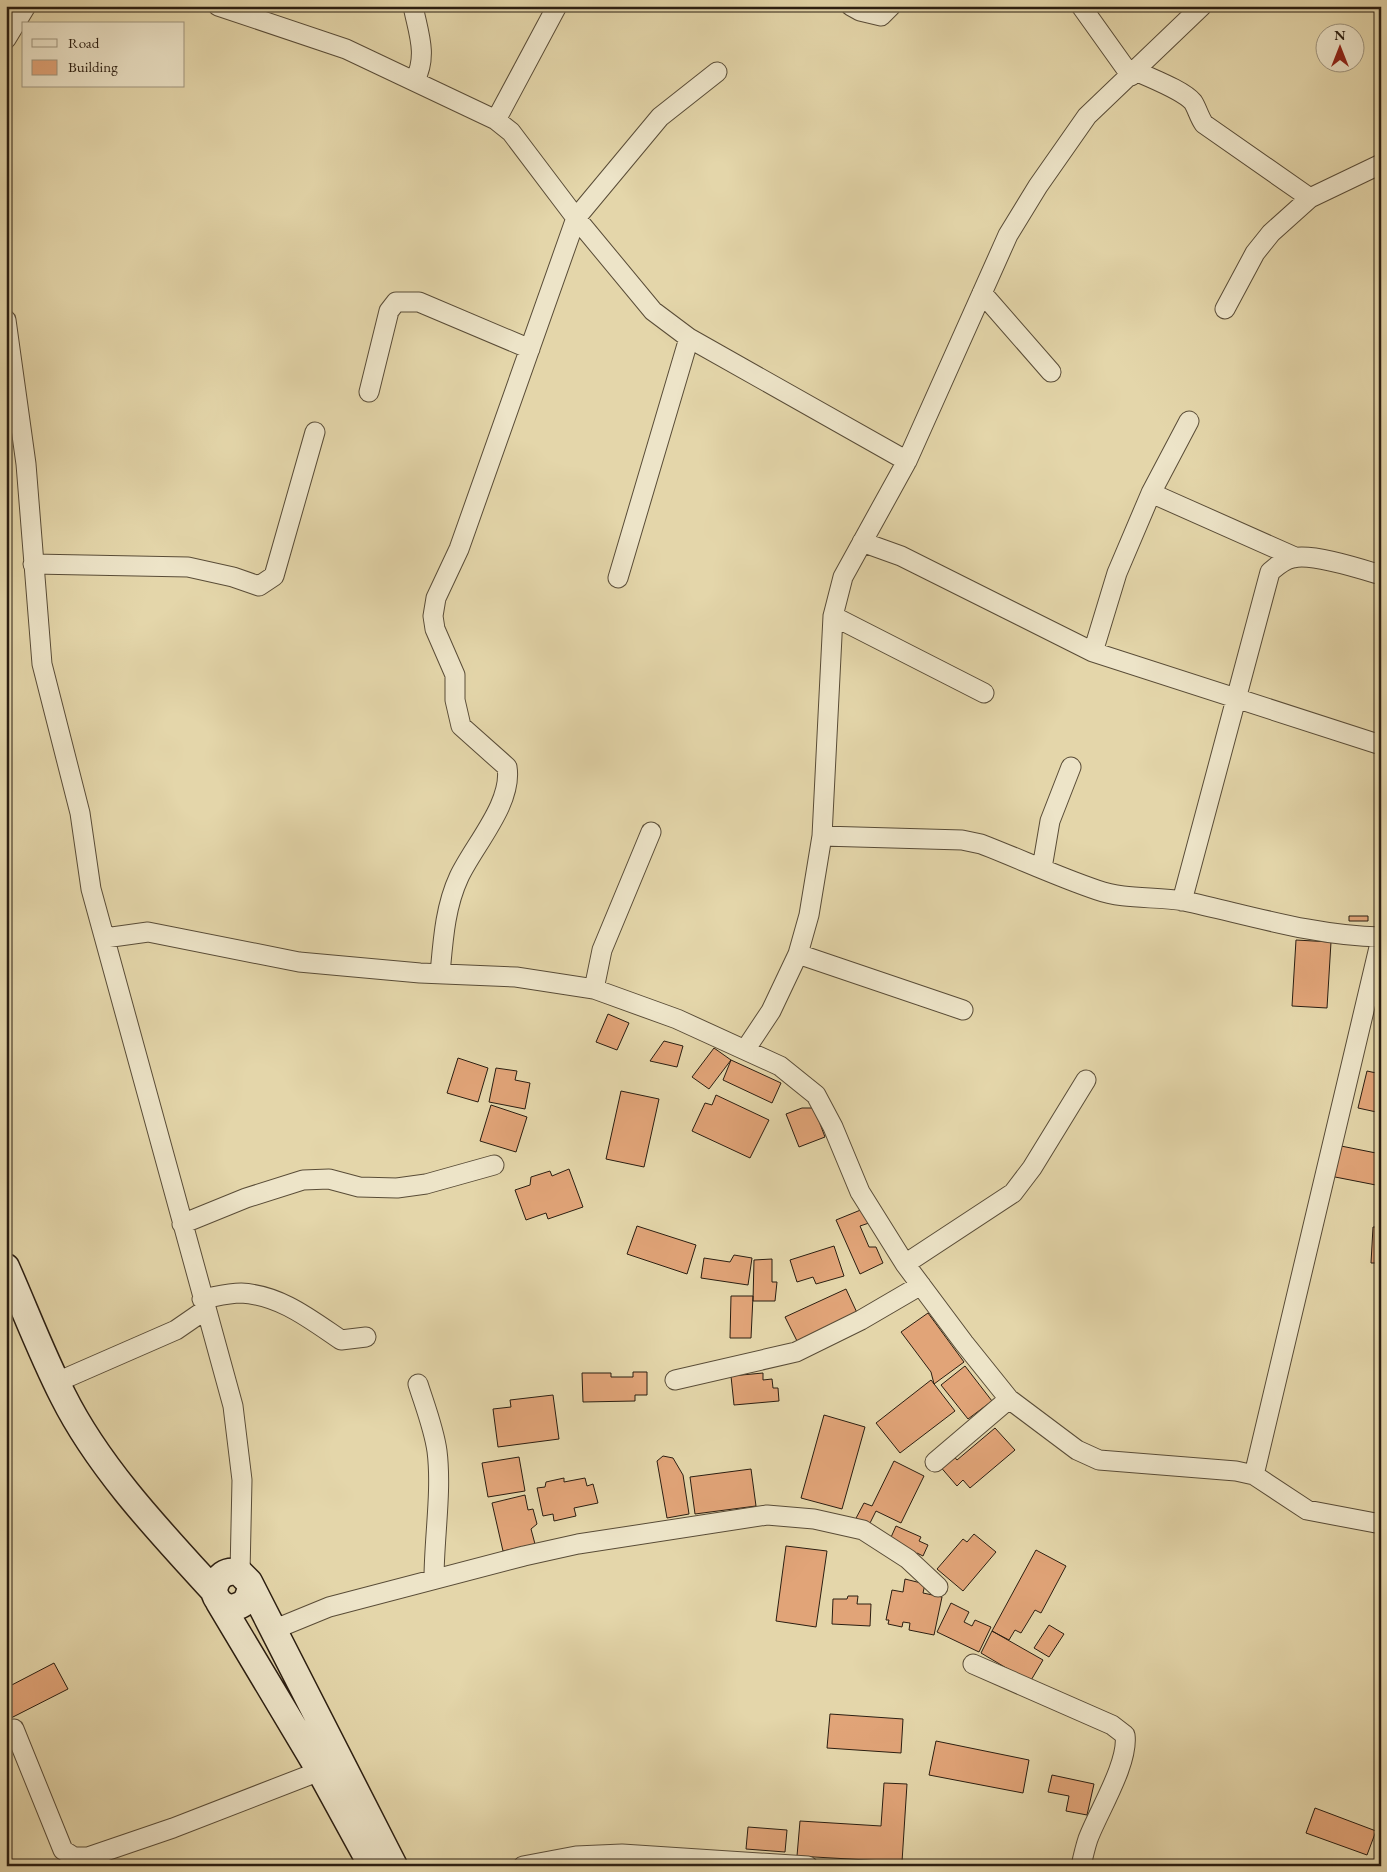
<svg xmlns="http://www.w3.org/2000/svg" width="1387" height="1872" viewBox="0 0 1387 1872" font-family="'EB Garamond',serif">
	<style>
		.building { fill: #e1a478; stroke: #2b1e11 }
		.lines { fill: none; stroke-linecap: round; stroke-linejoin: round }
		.street-casing { stroke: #594c37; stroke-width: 21 }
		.secondary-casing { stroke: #2b1e11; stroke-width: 29 }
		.street { stroke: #ede4c8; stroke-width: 19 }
		.secondary { stroke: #ede4c8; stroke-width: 26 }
	</style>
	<rect width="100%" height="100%" fill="#e4d6aa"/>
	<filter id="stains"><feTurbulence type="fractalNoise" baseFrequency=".004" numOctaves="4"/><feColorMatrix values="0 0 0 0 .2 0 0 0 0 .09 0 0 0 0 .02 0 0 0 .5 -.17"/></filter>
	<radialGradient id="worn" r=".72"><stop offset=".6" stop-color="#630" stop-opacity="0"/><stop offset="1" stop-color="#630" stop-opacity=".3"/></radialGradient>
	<path class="building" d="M1349,916H1368V921H1349Z
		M1296,940L1331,942L1327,1008L1292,1006Z
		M608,1014L629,1023L617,1050L596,1042Z
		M664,1041L683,1046L677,1067L650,1061Z
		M714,1048L731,1060L709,1089L692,1077Z
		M458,1058L488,1068L478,1102L447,1093Z
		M731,1060L781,1083L772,1103L723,1080Z
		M496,1068L517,1071L515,1080L530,1083L525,1109L489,1102Z
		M1367,1071L1381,1074V1113L1358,1108Z
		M621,1091L659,1099L644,1167L606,1159Z
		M716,1095L769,1120L750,1158L692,1131L705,1103L712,1105Z
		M491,1105L527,1117L516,1152L480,1141Z
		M802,1108H814L825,1137L799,1147L786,1114Z
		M1336,1145L1381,1154V1186L1330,1176Z
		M569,1169L583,1207L548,1219L546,1213L526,1220L515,1190L530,1185L531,1177L550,1171L552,1176Z
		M863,1209L869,1223L860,1226L869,1247H876L883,1263L860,1274L836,1220Z
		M637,1226L696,1245L687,1274L627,1254Z
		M1373,1227H1381V1263H1371Z
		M834,1246L844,1276L816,1284L813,1277L797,1282L790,1260Z
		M734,1255L752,1258L748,1285L701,1278L704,1258L730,1262Z
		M772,1259V1282H777L775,1301H753L754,1260Z
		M846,1289L859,1317L799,1345L785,1317Z
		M731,1296H753L751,1338H730Z
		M928,1313L964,1362L934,1384L931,1372L901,1332Z
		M965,1366L992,1401L968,1419L941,1385Z
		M633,1372H647V1395H635V1401L583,1402L582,1373H611V1377H633Z
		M763,1373V1380L772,1379L773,1388H778L779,1401L734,1405L731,1376Z
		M931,1380L955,1411L900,1453L876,1423Z
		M553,1395L559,1439L498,1447L493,1409L511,1407L510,1400Z
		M824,1415L865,1427L842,1509L801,1498Z
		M995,1428L1015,1450L970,1488L963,1480L957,1486L938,1464L951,1453L957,1460Z
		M663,1456L673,1458L683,1475L689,1514L667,1518L657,1461Z
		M519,1457L525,1491L488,1497L482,1463Z
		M894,1461L924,1476L901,1523L876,1511L867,1529L854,1522L864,1503L872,1506Z
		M751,1469L756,1506L695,1514L690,1477Z
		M564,1478V1482L585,1478L587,1486L593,1484L598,1503L574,1508L576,1516L554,1521L553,1514L543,1516L537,1488L545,1487L546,1482Z
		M525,1495L528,1510L533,1509L537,1524L531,1529L535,1544L503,1551L492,1503Z
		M896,1526L921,1537L919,1541L928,1545L923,1556L917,1553L915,1556L888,1544Z
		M974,1534L996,1552L963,1591L937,1569L963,1539L967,1542Z
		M786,1546L827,1551L816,1627L776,1621Z
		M1036,1550L1066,1566L1041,1613L1035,1610L1021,1633L1015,1630L1009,1640L992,1631Z
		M905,1579L925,1584L923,1593L942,1597L934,1635L909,1630L910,1623L903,1622L902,1627L888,1624L889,1620H886L892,1590L903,1592Z
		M848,1596H858L857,1604H871L870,1626L832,1624L833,1599H847Z
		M951,1603L969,1612L964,1622L972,1626L975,1620L991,1627L979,1652L937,1632Z
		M1049,1625L1064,1634L1049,1657L1034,1648Z
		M992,1631L1043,1660L1030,1682L981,1653Z
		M54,1663L68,1689L9,1719L6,1714V1688Z
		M830,1714L903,1719L901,1753L827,1748Z
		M936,1741L1029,1760L1023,1793L929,1775Z
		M1052,1775L1094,1784L1087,1815L1066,1811L1069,1796L1048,1792Z
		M884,1783L907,1784L902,1862L797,1856L800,1821L881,1826Z
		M1315,1808L1376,1831L1367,1855L1306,1833Z
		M748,1827L787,1830L785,1852L746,1849Z"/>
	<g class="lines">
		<g class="street-casing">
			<path id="street" d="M218,6L346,49L496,120L511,132L576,218L653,311L689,338L907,461
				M413,6C418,32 428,55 415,80
				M851,6L860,11L881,16L891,6
				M1081,6L1131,76
				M6,39L26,6
				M1136,71C1150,78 1183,90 1193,102C1197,108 1199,117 1204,124L1310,198L1381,164
				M496,120L557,6
				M982,293L1051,372
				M1225,309L1255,253L1271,233L1310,198
				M6,320L26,464L42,664L80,813L91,889L233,1406L242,1480L240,1573
				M369,392L389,311L396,302H419L530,349
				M1151,493L1295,557
				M862,542L901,556L1093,652L1381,745
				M33,564L188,567L233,577L259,586L274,576L315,432
				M618,578L689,338
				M833,616L984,693
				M1093,652L1117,573L1151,493L1189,421
				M822,836L962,840L981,844C1020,859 1058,877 1097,890C1125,900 1155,896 1184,901C1249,915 1314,936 1381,937
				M1042,868L1050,821L1071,767
				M1182,901L1270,572C1277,566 1283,560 1293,558C1312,553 1361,569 1381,575
				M105,938L148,932L299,962L420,973L516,977L594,989L677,1019L780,1066L816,1095L833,1127L860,1192L905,1264L964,1343L1009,1399L1077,1450L1099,1460L1236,1471L1254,1475L1307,1510L1381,1524
				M798,954L963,1010
				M440,974C443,941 445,907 459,877C474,845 513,803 507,767L461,726L455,700V675L435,629L433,616L436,598L459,549L576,218L660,117L717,72
				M594,989L602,950L651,832
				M745,1050L771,1011L798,954L809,915L822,836L833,616L843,577L907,461L1008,235L1038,186L1087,116L1202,6
				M182,1224L246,1198L303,1180L329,1179L359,1187L397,1188L426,1184L494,1165
				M905,1264L1013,1193L1032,1168L1086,1080
				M202,1299C214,1297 228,1293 241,1293C280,1295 310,1319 341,1340L366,1337
				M675,1380L796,1352L861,1320L921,1285
				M57,1382L176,1330L205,1310
				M418,1384C425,1406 434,1429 437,1451C442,1491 434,1538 434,1579
				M935,1462L1009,1399
				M1254,1475L1381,939
				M273,1627L285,1625L329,1607L524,1556L578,1544L767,1515L814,1519L863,1530L908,1559L938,1587
				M973,1664L1112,1725L1125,1735C1129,1763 1098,1812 1088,1839C1085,1848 1083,1857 1081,1866
				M14,1729L63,1850L74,1857H88L173,1828L320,1771
				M523,1866L576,1856L622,1854L808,1866"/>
		</g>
		<g class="secondary-casing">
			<path id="secondary" d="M6,1267C25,1310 42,1355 63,1396C99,1468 160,1532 214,1591C218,1608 234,1613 247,1600L251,1588
				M214,1591C216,1576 226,1569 240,1573L249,1582L394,1866
				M219,1602L320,1771L372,1866"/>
		</g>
		<use href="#street" class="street"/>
		<use href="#secondary" class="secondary"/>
	</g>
	<rect width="1387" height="1872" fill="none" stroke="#e4d6aa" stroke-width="25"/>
	<rect x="8" y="8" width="1372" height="1857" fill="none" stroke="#2b1e11" stroke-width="2.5"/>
	<rect x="12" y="12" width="1362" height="1847" fill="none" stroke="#2b1e11"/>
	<rect x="22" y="22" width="162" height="65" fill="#ede4c8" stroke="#9f957f"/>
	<rect x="32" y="39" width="25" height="8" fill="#ede4c8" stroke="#9f957f"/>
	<text x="68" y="48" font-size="15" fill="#2b1e11">Road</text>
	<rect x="32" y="60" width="25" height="15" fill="#e1a478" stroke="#9f957f"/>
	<text x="68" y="72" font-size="15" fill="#2b1e11">Building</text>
	<g transform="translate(1340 48)"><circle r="24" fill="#ede4c8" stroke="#9f957f"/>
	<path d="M0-4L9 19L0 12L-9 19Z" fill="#8f2418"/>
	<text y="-8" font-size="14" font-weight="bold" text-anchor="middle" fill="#2b1e11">N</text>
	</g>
	<rect width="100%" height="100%" filter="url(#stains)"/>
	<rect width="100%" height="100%" fill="url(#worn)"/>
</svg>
